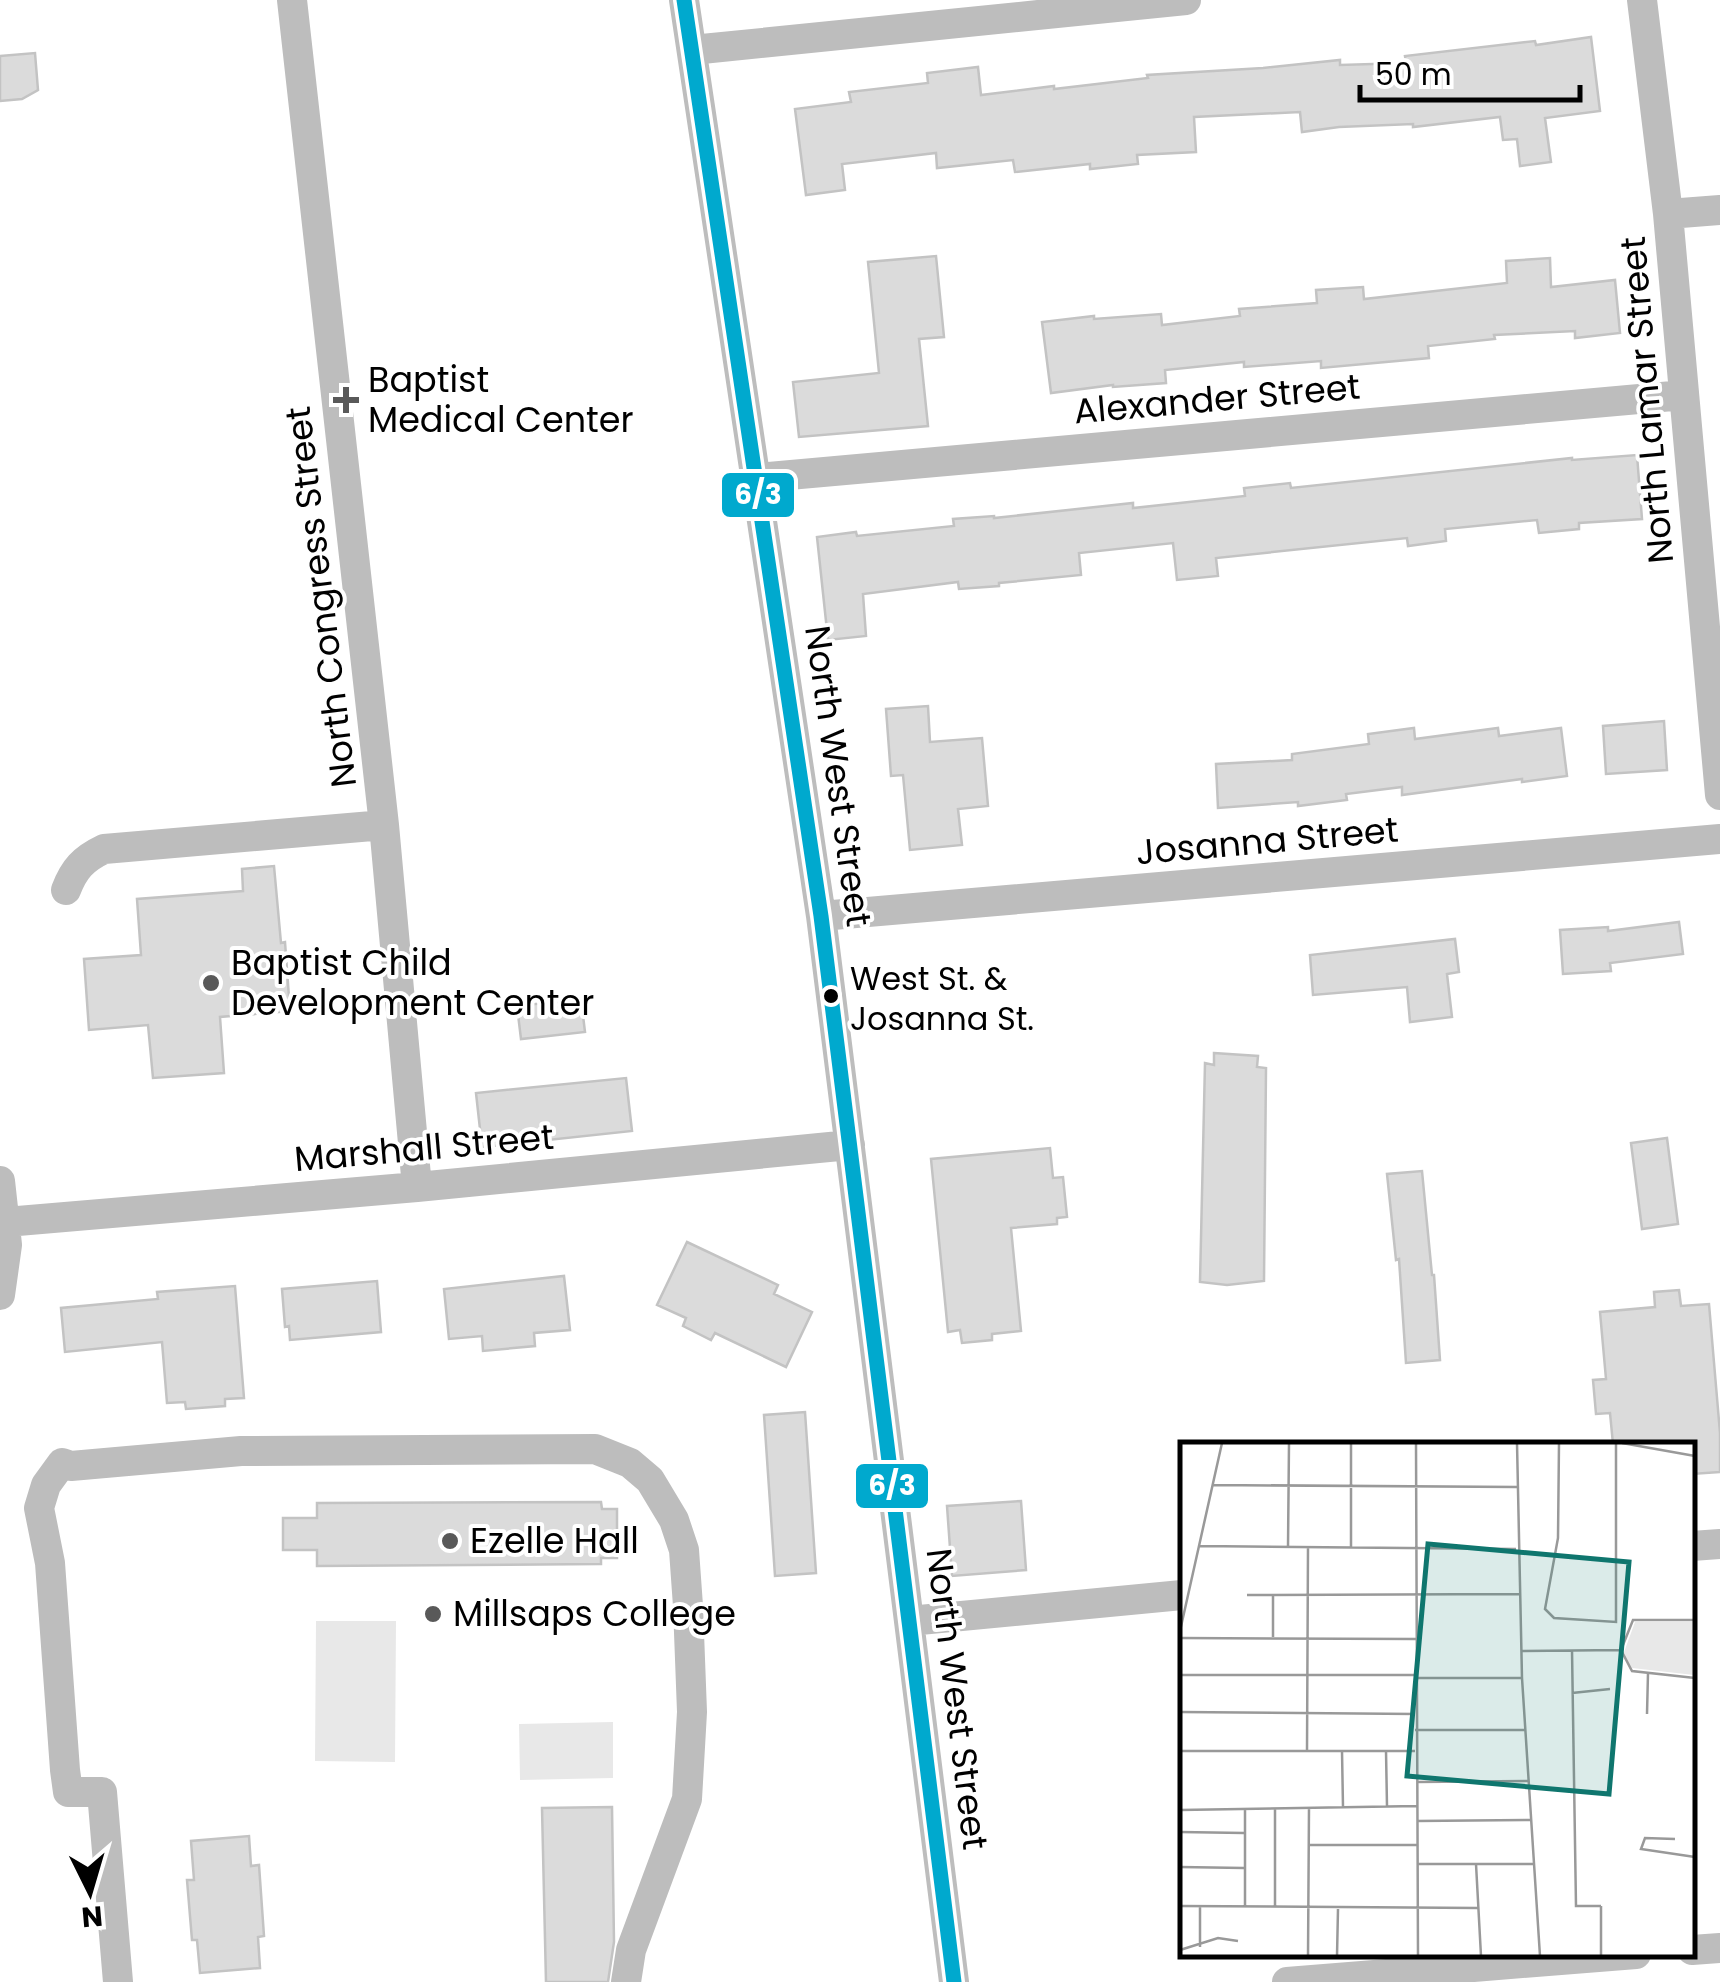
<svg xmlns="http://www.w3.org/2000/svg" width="1720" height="1982" viewBox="0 0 1720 1982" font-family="Poppins,sans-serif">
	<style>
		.green { fill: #e8e8e8 }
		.building { fill: #dbdbdb; stroke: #c3c3c3; stroke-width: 2.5 }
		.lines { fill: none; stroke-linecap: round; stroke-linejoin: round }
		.minor { stroke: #bdbdbd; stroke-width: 30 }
		.bus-1-casing { stroke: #fff; stroke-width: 22 }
		.bus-1 { stroke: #00a9ce; stroke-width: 15 }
		.poi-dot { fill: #595959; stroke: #fff; stroke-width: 4 }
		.bus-dot { fill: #000; stroke: #fff; stroke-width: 4 }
		.labels { text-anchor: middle; stroke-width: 8; stroke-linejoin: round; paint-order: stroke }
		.bus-label { font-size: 32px; fill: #000; stroke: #fff; text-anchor: start }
		.poi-label { font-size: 35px; fill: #000; stroke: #fff; text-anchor: start }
		.street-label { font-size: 35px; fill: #000; stroke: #fff }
		.inset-road { fill: none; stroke: #999; stroke-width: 2.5 }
		.view { fill: #0f766e; fill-opacity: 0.15; stroke: #0f766e; stroke-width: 5 }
		.inset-edge { fill: none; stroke: #000; stroke-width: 5 }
		.line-badge { stroke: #fff; stroke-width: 4 }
		.badge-label { font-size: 28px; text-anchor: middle; font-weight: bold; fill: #fff }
	</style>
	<rect width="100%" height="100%" fill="#fff"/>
	<path class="green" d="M316,1621H396L395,1762L315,1761Z
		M613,1722V1778L520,1780L519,1724Z"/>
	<path class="building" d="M1591,37L1600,111L1545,118L1551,162L1520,166L1517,139L1503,140L1500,117L1413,127V124L1339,127L1302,132L1300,112L1194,117L1196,152L1137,155L1138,164L1090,169V164L1015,172L1013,160L937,168L936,153L842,164L845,190L806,195L795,109L851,102L849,92L928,83L927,73L978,67L981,95L1054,86V89L1148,78L1147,75L1263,68L1340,60V65L1406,63L1405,56L1535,41L1536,45Z
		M35,53L38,90L22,99L0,101V56Z
		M936,256L944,337L919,339L928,426L799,437L793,382L879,373L868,262Z
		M1550,258L1551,287L1615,280L1620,333L1575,338V331L1494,335L1495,339L1428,346L1429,358L1321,368V361L1244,367V362L1165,370L1166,383L1113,387V385L1051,393L1042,322L1094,316V319L1161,314L1162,325L1240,316L1239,309L1317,303L1316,290L1363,287L1364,299L1507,283L1506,261Z
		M1637,455L1642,519L1579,523V529L1539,533L1537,520L1445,529L1446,541L1408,546L1407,538L1216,558L1218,576L1177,580L1173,543L1079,553L1081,575L999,583V586L959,589L958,582L863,594L866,636L828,640L817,537L856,532L857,536L954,526L953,519L994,516V518L1133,503V508L1245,496L1244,488L1290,483L1291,488L1572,458V460Z
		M928,706L930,742L982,738L988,806L958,809L962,845L910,850L903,775L891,776L886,709Z
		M1664,721L1667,770L1606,774L1603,726Z
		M1414,728L1415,739L1498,728L1499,736L1561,728L1567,776L1522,782V779L1402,795V787L1346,794L1347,800L1298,806V802L1218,808L1216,764L1292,760V754L1369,744L1368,734Z
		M274,866L281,943L285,942L290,1011L220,1017L224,1073L153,1078L148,1025L89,1030L84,959L141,955L137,899L243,891L242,869Z
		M1679,922L1683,954L1610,963L1611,971L1563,974L1560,930L1608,927V931Z
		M1455,939L1459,972L1447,974L1452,1017L1410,1022L1407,987L1313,995L1310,955Z
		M581,999L585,1032L521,1039L517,1006Z
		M1214,1053L1258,1056L1257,1067L1266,1068L1264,1281L1227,1285L1200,1282L1205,1063L1214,1065Z
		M626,1078L632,1131L482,1147L476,1093Z
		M1667,1138L1678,1224L1642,1229L1631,1143Z
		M1050,1148L1053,1178L1063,1177L1067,1217L1057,1218V1224L1011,1228L1021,1331L992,1334V1340L962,1343L960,1330L948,1332L931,1159Z
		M1422,1171L1432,1275H1434L1440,1360L1406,1363L1399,1259L1396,1260L1387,1174Z
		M687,1242L778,1285L774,1294L812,1312L786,1367L715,1333L711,1340L683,1326L686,1318L657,1305Z
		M564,1276L570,1330L534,1333L535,1346L483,1351L482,1336L449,1339L444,1289Z
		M377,1281L381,1332L290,1340L289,1326L285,1327L282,1289Z
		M235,1286L244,1398L225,1399V1406L186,1409L185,1402L167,1403L162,1342L65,1352L61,1308L158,1299L157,1292Z
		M1679,1290L1681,1306L1709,1304L1720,1433V1472L1692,1474V1444H1613L1610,1413L1596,1414L1593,1380L1606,1379L1600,1312L1655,1307L1654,1292Z
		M805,1412L816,1573L775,1576L764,1415Z
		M1021,1501L1026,1570L952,1576L947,1506Z
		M601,1502L602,1509H617V1558H601V1564L317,1566V1550H283V1518H317V1503Z
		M612,1807L614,1942L608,1982H546L542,1808Z
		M249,1836L251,1866L259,1865L264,1936L258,1937L260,1968L200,1973L197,1940H192L187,1880H194L191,1841Z"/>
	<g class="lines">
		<path class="minor" d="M292,0L384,825L417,1187
			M684,0L821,916L954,1982
			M1642,0L1668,214L1720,795
			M692,50L1186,0
			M1668,214L1720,210
			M756,478L1684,395
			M66,890C74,869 83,859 104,849L384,825
			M821,916L1720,839
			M0,1181L7,1245L0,1295
			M6,1222L417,1187L850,1145
			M1692,1546L1720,1544
			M909,1621L1182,1595
			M1692,1950L1720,1948
			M118,1982L102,1792H68L65,1770L50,1563L39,1508L46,1485L62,1463L71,1466L241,1451L595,1449L630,1463L650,1480L674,1520L684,1550L688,1606L692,1712L687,1799L631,1950L626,1982
			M1287,1982L1636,1954"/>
		<g class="bus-1-casing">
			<path id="bus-1" d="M684,0L821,916L954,1982"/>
		</g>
		<use href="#bus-1" class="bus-1"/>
	</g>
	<g class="poi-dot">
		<path d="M341 385h10v10h10v10h-10v10h-10v-10h-10v-10h10z"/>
		<circle cx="211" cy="983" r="10"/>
		<circle cx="450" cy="1541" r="10"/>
		<circle cx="433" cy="1614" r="10"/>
	</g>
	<circle class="bus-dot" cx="831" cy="996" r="9"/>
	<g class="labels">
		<g class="bus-label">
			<text x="850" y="990">West St. &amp;<tspan x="850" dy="40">Josanna St.</tspan></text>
		</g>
		<g class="poi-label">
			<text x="368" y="392">Baptist<tspan x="368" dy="40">Medical Center</tspan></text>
			<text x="231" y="975">Baptist Child<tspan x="231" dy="40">Development Center</tspan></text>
			<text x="470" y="1553">Ezelle Hall</text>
			<text x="453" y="1626">Millsaps College</text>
		</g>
		<g class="street-label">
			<text transform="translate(1217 399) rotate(-5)" y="12">Alexander Street</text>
			<text transform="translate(1647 400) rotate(-95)" y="12">North Lamar Street</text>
			<text transform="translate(321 597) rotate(-97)" y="12">North Congress Street</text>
			<text transform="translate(838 776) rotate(82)" y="12">North West Street</text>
			<text transform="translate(1267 841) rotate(-5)" y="12">Josanna Street</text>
			<text transform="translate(424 1148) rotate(-5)" y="12">Marshall Street</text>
			<text transform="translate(957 1699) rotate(83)" y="12">North West Street</text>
		</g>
	</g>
	<g transform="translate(1180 1442)">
		<rect width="515" height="515" fill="#fff"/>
		<path d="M455,180H515L514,233L452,226L443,213Z" fill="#e8e8e8"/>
		<path class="inset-road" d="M236,1L238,514M337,1L342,236L360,514M379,1L378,96L365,167L374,176L436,180V1M442,1L515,14M33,43L337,45M19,104L336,107M108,105L109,1M171,105V1M67,153L339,152M515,178H453L441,208L452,229L515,236M0,189L42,1M93,195V153M0,196L236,197M392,208L396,464H421M341,209L441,208M0,233H235M235,236H342M392,251L430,247M0,270L235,272M467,272L468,231M235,288H345M0,309H235M127,309L128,105M162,309L163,365M206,309L207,364M237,340L348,339M95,367V464M0,368L237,364M65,368V465M237,379L351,378M0,390L64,391M495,397L465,396L461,407L515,415M130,403H237M237,422H353M296,422L301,514M0,425L64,426M0,464L298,466M20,464V505M421,464V514M0,508L38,496L58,499M128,514L129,365M157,514L158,467"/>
		<path class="view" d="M248,102L449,120L429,352L227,334Z"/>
		<rect width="515" height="515" class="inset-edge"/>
	</g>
	<g class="line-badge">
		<rect x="720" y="471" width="76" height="48" rx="10" fill="#00a9ce"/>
		<rect x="854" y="1462" width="76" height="48" rx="10" fill="#00a9ce"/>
	</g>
	<g class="badge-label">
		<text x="758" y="504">6/3</text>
		<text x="892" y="1495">6/3</text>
	</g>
	<g transform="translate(90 1892) rotate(175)" stroke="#ffffff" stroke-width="8" paint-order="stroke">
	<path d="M0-8L18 38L0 25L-18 38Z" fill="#000000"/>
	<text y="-15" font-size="28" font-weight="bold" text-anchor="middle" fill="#000000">N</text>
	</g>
	<path d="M1360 85v15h220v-15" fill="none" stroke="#000000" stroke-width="5"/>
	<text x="1375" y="85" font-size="30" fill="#000000" stroke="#ffffff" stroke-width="8" paint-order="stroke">50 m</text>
</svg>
